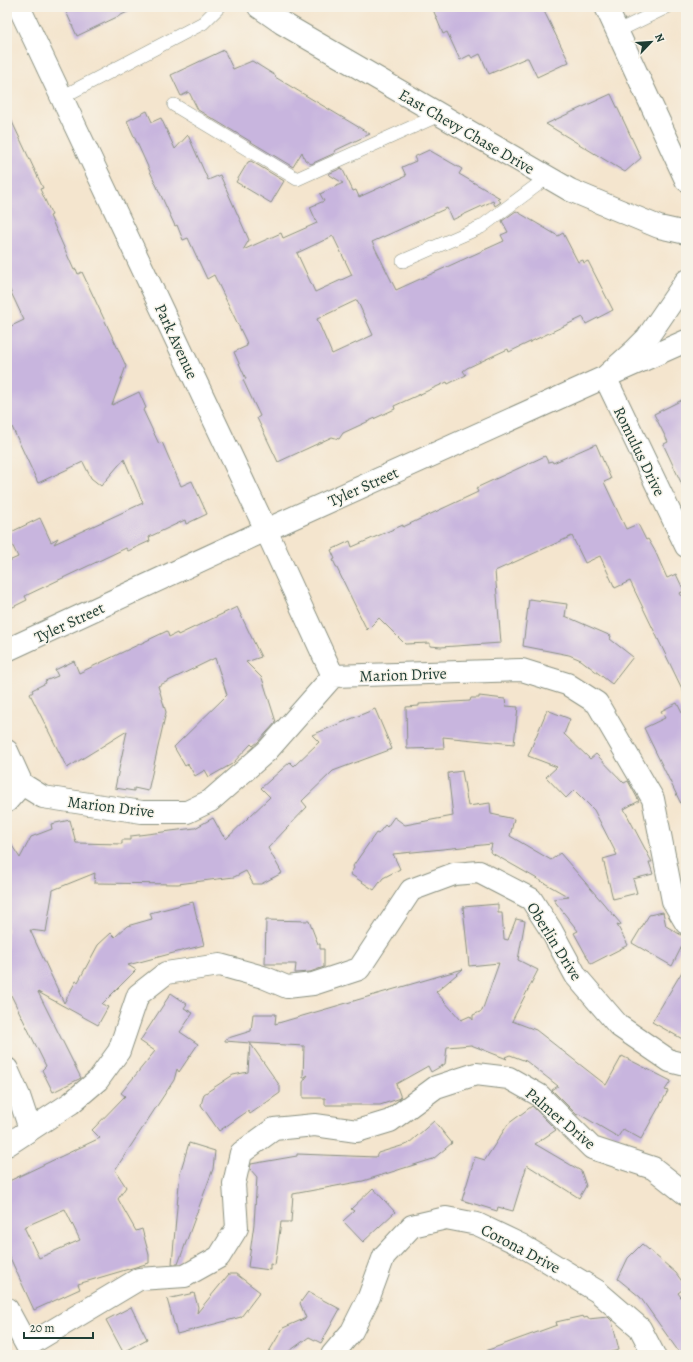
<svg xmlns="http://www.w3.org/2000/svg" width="693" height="1362" viewBox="0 0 693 1362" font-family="Alegreya,serif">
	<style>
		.building { fill: #c8b5de; fill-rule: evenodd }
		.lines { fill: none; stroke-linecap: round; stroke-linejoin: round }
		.service-casing { stroke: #8a9181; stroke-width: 14 }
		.minor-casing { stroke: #8a9181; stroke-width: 24 }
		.tertiary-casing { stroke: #8a9181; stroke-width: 24 }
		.secondary-casing { stroke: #8a9181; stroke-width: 24 }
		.service { stroke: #fff; stroke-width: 13 }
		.minor { stroke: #fff; stroke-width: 22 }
		.tertiary { stroke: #fff; stroke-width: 22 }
		.secondary { stroke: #fff; stroke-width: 22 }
		.labels { text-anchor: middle; stroke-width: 3; stroke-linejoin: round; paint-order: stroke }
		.street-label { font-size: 16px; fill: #1f3d34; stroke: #f7f3e8 }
	</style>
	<rect width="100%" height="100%" fill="#f7f3e8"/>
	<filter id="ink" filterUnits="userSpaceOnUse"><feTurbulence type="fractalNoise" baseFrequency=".025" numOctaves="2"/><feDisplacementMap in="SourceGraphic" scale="8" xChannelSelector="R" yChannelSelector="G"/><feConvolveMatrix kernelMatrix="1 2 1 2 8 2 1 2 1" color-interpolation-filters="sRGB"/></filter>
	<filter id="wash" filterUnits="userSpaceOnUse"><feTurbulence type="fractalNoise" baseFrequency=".012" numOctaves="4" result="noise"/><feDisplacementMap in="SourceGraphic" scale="16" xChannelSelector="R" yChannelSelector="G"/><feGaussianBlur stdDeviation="0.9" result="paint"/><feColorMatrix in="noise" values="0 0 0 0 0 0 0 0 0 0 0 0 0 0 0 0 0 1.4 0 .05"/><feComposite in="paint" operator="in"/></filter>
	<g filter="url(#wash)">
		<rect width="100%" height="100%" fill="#f4e5ce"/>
		<g id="blocks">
			<path class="building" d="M64,7H138L77,36Z
				M432,7H542L569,62L537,77L528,58H526L489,74L480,54L472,58L470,55L460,60L447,32L443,34Z
				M224,50L233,69L252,61L276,76L275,77L370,134L334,151L335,153L311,164L305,160L302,152L293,167L198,110L189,92L181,96L171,75Z
				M611,94L641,158L625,172L546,124Z
				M7,111L43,188L40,189L52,215L50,216L74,270L76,269L78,274L82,272L126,366L112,405L139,392L146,408L143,410L159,444L162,442L181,486L192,481L207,514L186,524L185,520L149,537L150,541L128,551L126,548L25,596L27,600L7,610V557L9,561L18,557L7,534L40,518L51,542L58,538L54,544L143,503L124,459L101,486L91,478L83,462L38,483L12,427L7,430V328L24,320L7,284Z
				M147,111L152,122L161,118L175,149L188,135L208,180L220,175L249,240L243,250L281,233L283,238L317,223L310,207L324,201L320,194L343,183L328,174L342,168L353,191L356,190L359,197L406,176L402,167L416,161L414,157L429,150L462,169L459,174L500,198L497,199L501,202L495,206L493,201L452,220L447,208L372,242L396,290L504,241L501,235L508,232L502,221L516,211L558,236L563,233L578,262L583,260L584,263L588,261L613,310L586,324L583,317L509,352L508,349L467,368L463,371L466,375L448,384L447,382L394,406L395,409L343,433L339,439L332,437L278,462L257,418L260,416L243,380L246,379L234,352L247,346L246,341L214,275L207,279L188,238L183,240L177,225L175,226L127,121ZM333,236L352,275L315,292L297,253ZM357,300L373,335L332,354L317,319Z
				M251,161L284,181L271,203L236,182L248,162Z
				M686,398V493L664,446V444L668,442L654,414Z
				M596,444L611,479L604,482L626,529L638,524L646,540L648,539L655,551L667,578L676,574L684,591L680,593L686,604V697L630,581L615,588L600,556L585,563L572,536L495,571L501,643L441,647L430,646V643L405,644L379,618L367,630L333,560L335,559L331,550L350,541L352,547L403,525V527L478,492L476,488L545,456L548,462L552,461L553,463Z
				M529,599L567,604L565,616L611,636L610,639L633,657L612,684L581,660L569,655L523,646Z
				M237,607L261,657L246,662L262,678L276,722L258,742L253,746L251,744L232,764L209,777L205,770L195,776L188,764L185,766L174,747L227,695L215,658L158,686L166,712L148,791L134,788V791L115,788L127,731L67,768L30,694L33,692L32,690L46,683L45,681L58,676L55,670L74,661L79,673L167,631L169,637L177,633L178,635Z
				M479,696L505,699L506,706L518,707L514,744L443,737L444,748L407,749L406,707L419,706V704L470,701L471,698H479Z
				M677,703L686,721V814L644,728L665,718L661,711Z
				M375,709L392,749L333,771L302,801L307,807L268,848L282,873L261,884H253L246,871L234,877L178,884L94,883L95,873L53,890L46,932L30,930L64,1003L76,981L78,982L98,945L111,933L115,937L127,926L152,919L150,913L193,902L197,918L196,919H197L204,945L128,965L136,970L102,1004L108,1007L98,1025L38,992L81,1078L53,1092L42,1070L46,1066L7,987V838L20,858L31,837L52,829L51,824L70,820L76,843L122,844V840H131V836L195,828L213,818L223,836L224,835L226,839L270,797L261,788L290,762L294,766L319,742L312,735Z
				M547,710L570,719L564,734L590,759L596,754L624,783L628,781L639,801L624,809L652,862H649L653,874L633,879L637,893L613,899L603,859L617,855L594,810L574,790L566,798L546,777L557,767L528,756Z
				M462,771L468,806L490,803L491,814L514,819L510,836L551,860L560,853L621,924L620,926L617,925L628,945L591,964L574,933L578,931L553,899L569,897L490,852L492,844L393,854L400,869L383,878L374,890L350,874L354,868L353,866L376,833L378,834L385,825L387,827L394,817L405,825L453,816L448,773Z
				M498,904V913H502L504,939L508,940L516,919L525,921L518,960L538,970L512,1021L536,1030L606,1085L622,1056L671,1081L665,1090L668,1091L641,1139L623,1129L618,1137L579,1114L577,1115L552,1090L558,1086L526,1061L510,1055L505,1057L507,1059L471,1045L447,1047L445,1064L431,1072L428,1066L396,1084L401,1098L380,1105H325V1098H303V1082L308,1075L303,1078L304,1046L250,1043L280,1086V1093L250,1114L248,1111L219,1131L201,1105L204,1094L233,1075L248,1072L250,1043L225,1041V1039L251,1031L253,1014H276L275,1024L463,969L436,992L461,1020L470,1016L473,1020V1015L482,1011L499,963L469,966L463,907Z
				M663,912L666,926L686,938L672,966L632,943L649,915Z
				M266,920L309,921L318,944H320V949H324V967L310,972L295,973L296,964H265Z
				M686,965V1041L652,1022Z
				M171,993L187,1004L184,1008L193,1013L180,1032L198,1044L179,1072L177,1069L174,1080L115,1170L126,1187L118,1199L136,1231L142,1229L149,1255V1263L78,1284L80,1289L34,1310L7,1251V1182L100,1138L92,1130L125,1096L121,1093L155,1051L140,1041ZM65,1209L80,1240L39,1258L24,1227Z
				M532,1106L556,1130L535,1144L581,1171L586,1186L579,1198L527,1165L513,1211L498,1207L497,1211L462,1200L475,1157L485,1160L508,1124Z
				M434,1121L452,1143L433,1159L363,1181L293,1194L291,1222H281L275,1265L270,1264V1270L248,1267L254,1224L257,1177L250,1169L251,1164L297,1156V1154L376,1157L378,1153L408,1144Z
				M189,1143L215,1151L213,1169L178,1264H172L180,1173Z
				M373,1188L395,1212L363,1242L343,1221L354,1211L351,1209Z
				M642,1244L676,1273L686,1287L678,1293L686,1304V1355H681L640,1297L618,1279L628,1258Z
				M229,1274H236L260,1292L241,1317L177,1334L167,1299L194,1293L198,1307L197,1313Z
				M308,1292L340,1309L321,1343L309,1337L284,1355H267L283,1328L306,1318L300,1303Z
				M131,1307L147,1339L123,1352L106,1320Z
				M583,1316L584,1318L588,1317V1319L608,1317L612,1321L619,1350L599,1355H480V1353L557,1325L556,1322Z"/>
		</g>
	</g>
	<g filter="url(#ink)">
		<use href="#blocks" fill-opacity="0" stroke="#8a9181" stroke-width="1"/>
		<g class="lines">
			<g class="service-casing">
				<path id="service" d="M618,31L667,7
					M62,97L203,23L219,7
					M174,105L297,179L439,115
					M403,261L481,227L548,177"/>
			</g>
			<g class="minor-casing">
				<path id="minor" d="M19,7L266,530L333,676
					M606,7L686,180
					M605,377L686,546
					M7,650L266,530L605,377L634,351L647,338L686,281
					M7,751L22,784
					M22,784L43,797L142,812H187L210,801L267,751L333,676L522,670L567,684L597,703L653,799L673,901L686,923
					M7,801L22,784
					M7,1069L19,1096L30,1129
					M7,1145L71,1103L98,1080L119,1051L138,995L166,973L220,965L263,977L287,987L313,984L359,969L411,890L454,874L479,872L531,899L551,930L576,976L619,1026L670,1061L686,1065
					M7,1309L27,1346L139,1279L185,1276L219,1257L237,1228L234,1184L241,1153L274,1129L315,1125L357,1131L390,1121L436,1087L476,1074L509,1078L539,1095L592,1148L653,1168L686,1194
					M332,1355L352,1331L369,1297L384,1256L412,1226L446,1218L477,1224L521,1245L597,1291L640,1328L654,1355"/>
			</g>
			<g class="tertiary-casing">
				<path id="tertiary" d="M605,377L686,341"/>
			</g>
			<g class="secondary-casing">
				<path id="secondary" d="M259,7L282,23L570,190L659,227L686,233"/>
			</g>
			<use href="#service" class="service"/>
			<use href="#minor" class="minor"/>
			<use href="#tertiary" class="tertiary"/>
			<use href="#secondary" class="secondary"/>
		</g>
	</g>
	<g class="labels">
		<g class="street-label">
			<text transform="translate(467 131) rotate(30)" y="6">East Chevy Chase Drive</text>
			<text transform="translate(177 341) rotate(65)" y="6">Park Avenue</text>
			<text transform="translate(640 451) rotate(64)" y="6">Romulus Drive</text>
			<text transform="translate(363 486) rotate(-24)" y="6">Tyler Street</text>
			<text transform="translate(69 622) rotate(-25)" y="6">Tyler Street</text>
			<text transform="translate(403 674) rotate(-2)" y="6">Marion Drive</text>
			<text transform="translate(111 806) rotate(7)" y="6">Marion Drive</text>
			<text transform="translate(555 941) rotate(58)" y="6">Oberlin Drive</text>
			<text transform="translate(561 1118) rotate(40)" y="6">Palmer Drive</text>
			<text transform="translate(521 1248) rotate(28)" y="6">Corona Drive</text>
		</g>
	</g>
	<rect width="693" height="1362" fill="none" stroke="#f7f3e8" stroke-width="24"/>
	<g transform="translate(651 42) rotate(65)" stroke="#f7f3e8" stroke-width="3" paint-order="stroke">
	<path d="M0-3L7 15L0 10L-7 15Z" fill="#1f3d34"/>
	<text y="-6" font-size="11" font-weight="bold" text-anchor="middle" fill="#1f3d34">N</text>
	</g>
	<path d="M24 1332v6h69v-6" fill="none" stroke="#1f3d34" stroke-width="2"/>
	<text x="30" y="1332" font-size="12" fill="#1f3d34" stroke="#f7f3e8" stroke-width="3" paint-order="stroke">20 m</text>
</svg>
